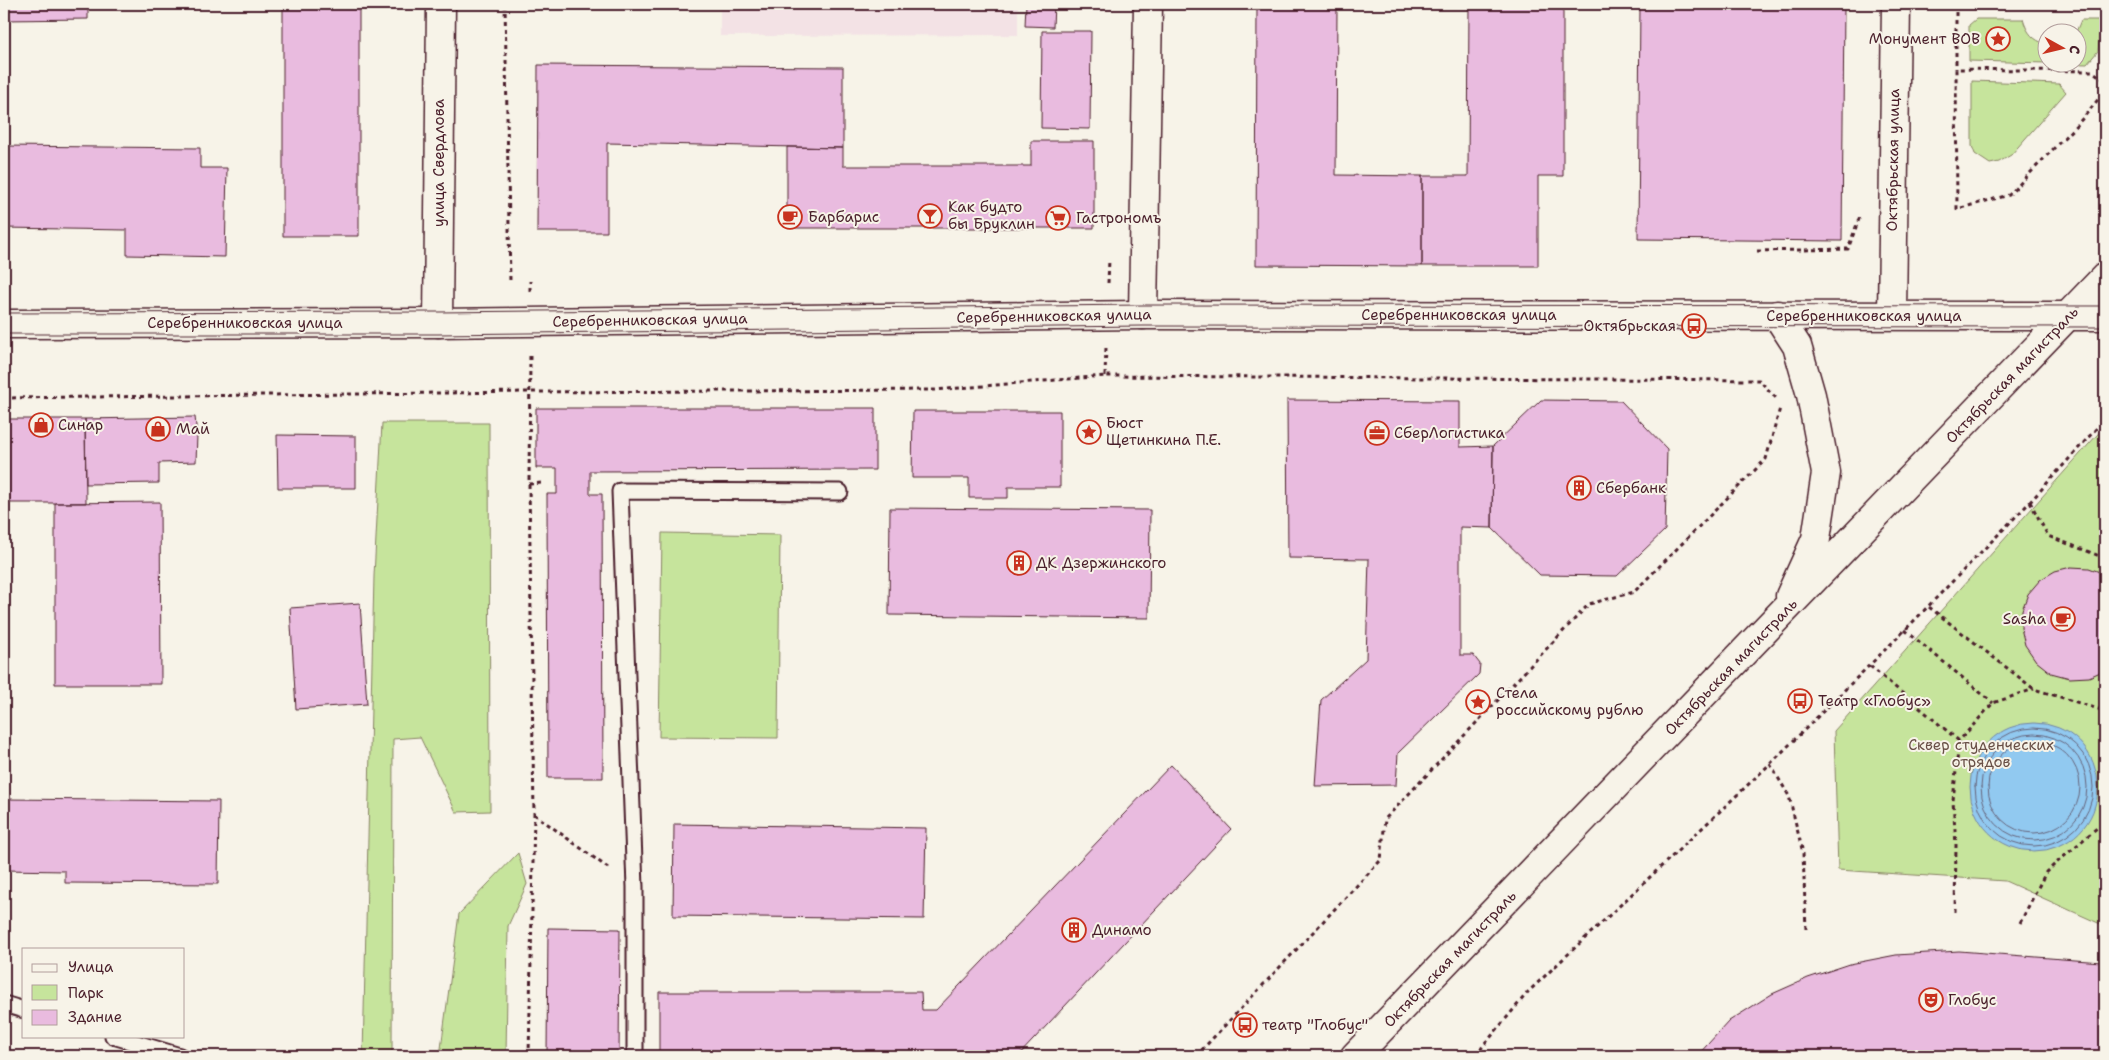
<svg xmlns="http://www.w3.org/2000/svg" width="2109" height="1060" viewBox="0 0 2109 1060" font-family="'Shantell Sans',sans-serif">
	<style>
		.built { fill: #f3e2e5 }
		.green { fill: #c6e49c; stroke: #888264 }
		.water { fill: #91c9f0; stroke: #7585a1 }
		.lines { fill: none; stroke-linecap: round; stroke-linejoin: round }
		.shore { stroke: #66637a; stroke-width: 1 }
		.building { fill: #e9bbdf; stroke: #4a1f2b }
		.service-casing { stroke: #4a1f2b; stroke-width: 19 }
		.minor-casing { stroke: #4a1f2b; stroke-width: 31 }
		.tertiary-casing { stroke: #4a1f2b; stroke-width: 31 }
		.primary-casing { stroke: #4a1f2b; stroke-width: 31 }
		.path { stroke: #4a1f2b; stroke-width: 3; stroke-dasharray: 4 4; stroke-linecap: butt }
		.service { stroke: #f7f3e8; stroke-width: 15 }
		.minor { stroke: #f7f3e8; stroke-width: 28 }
		.tertiary { stroke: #f7f3e8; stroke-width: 28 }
		.primary { stroke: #f7f3e8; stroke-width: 28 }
		.tram { stroke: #4a1f2b; stroke-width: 1 }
		.labels { text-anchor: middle; stroke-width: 4; stroke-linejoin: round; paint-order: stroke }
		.poi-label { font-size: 15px; fill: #4a1f2b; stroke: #f7f3e8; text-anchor: start }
		.street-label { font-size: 15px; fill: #4a1f2b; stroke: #f7f3e8 }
		.park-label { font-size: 15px; fill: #695047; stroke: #f7f3e8 }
	</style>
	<rect width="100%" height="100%" fill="#f7f3e8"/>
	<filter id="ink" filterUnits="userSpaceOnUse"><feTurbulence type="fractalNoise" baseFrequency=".02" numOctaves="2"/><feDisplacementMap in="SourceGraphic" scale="10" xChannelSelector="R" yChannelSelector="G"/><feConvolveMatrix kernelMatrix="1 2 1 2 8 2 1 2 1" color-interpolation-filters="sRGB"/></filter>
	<g filter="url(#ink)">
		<path class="built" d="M720,4H1018V35L720,36Z"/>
		<path class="green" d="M1976,19H2023C2027,33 2033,40 2046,44V62H2076V32L2081,20H2101L2098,51L2087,64L1969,61V25Z
			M1972,81L2059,84L2066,92L2011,155L1999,162L1990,164L1975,154L1972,146Z
			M382,423H489L490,811L456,812L420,737L393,739L392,1056H363L374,576Z
			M2105,426V926L2005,881L1838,870L1834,731Z
			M662,533L780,535L778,738L659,737Z
			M518,853L527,884L508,926L506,1056H440L459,914Z"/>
		<path class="water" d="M1970 787a64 64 0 1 1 128 0a64 64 0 1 1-128 0Z"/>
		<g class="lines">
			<path class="shore" d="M1975 787a59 59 0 1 1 118 0a59 59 0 1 1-118 0Z
				M1981 787a53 53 0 1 1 106 0a53 53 0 1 1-106 0Z
				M1988 787a46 46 0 1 1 92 0a46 46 0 1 1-92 0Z"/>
		</g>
		<path class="building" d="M4,4H88V19L4,20Z
			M283,4H359V236H283Z
			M1026,4H1054L1053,27L1025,26Z
			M1257,4H1337L1336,175L1422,176V266L1256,265Z
			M1469,4H1541V7H1563V176H1538V266H1422V176H1468Z
			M1640,4H1844L1842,241L1638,239Z
			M1042,31H1091L1090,129L1041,128Z
			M538,65L843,67V148L607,143V232H537Z
			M1031,141H1094V228H787V147L843,148V166H1031Z
			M4,146L200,148V168H227L225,257L127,255V230L4,228Z
			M1287,400L1460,401V447L1493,446L1492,528L1460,527V655H1473L1480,664L1479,674L1398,753L1396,785L1315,786L1321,700L1366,659L1369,559L1288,558Z
			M1541,400L1621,401L1667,449L1665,530L1617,576L1540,575L1492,528L1493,446Z
			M536,408H875V470L590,471V494H602L603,778H548L547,494H557V468H536Z
			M913,411H1060V487H1008V498H969V478H912Z
			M195,417L197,435L196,462L159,463V483L86,484L85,419Z
			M4,419H85L86,503H4Z
			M277,435L356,436V488H278Z
			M160,502L161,684H55V503Z
			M890,508L1150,510L1149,618L889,615Z
			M2071,567L2089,568L2105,574V670L2089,677L2070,678L2051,673L2036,661L2025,645L2021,628L2022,610L2028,594L2040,580L2055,571Z
			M360,603L367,704L296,709L290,608Z
			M1171,765L1231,829L1018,1056H659V992H921L922,1010H936Z
			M4,799L219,801L218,884L65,883V871L4,870Z
			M674,824L926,828L924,919L673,916Z
			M548,928L620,929L619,1056H547Z
			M1959,951L2101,962V1056H1697L1729,1021L1772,994L1808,978L1850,964L1896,955Z"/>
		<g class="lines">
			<g class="service-casing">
				<path id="service" d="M4,1004L24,1010
					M113,1036L180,1056
					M635,1056V887L620,491L840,492"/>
			</g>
			<g class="minor-casing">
				<path id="minor" d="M1143,315L1148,4
					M1892,315L1896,4
					M438,323L441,4"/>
			</g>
			<g class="tertiary-casing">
				<path id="tertiary" d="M4,324L438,323L1143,315L2105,316"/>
			</g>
			<g class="primary-casing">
				<path id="primary" d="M1777,315L1797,346L1811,395L1826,473L1816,539L1790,596
					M1355,1056L2105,277"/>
			</g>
			<path class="path" d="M505,4L510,282
				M1956,4V69
				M2105,80L2092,71L1956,69L1957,209L2009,195L2083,118L2105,91
				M1757,251L1848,249L1860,216
				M1108,283L1109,259
				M530,291V281
				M1105,376L1106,347
				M4,398L530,392L935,390L1105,376L1759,380L1777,399
				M529,484L542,483
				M2030,502L2048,536L2105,558
				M1929,607L2034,689L2105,711
				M1905,630L1993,703
				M1870,666L1959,741
				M1770,764L1789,796L1803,853L1806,930
				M534,814L608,868
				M1955,912L1956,845L1953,801L1959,741L1993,703L2034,689
				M2020,923L2046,872L2105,821
				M529,1056L534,814L529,484L530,354
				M1196,1056L1381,860L1385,819L1589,604L1634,592L1766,459L1780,408
				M1475,1056L1528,992L1770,764L1905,630L2030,502L2105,419"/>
			<use href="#service" class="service"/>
			<use href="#minor" class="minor"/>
			<use href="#tertiary" class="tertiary"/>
			<use href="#primary" class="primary"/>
			<path class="tram" d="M4,313L438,312L1143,305L2105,306
				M4,334H438L1143,326L2105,327"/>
		</g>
	</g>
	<defs>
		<g id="sight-ring" transform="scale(1.25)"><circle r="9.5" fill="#f7f3e8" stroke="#c8321e" stroke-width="1.5"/><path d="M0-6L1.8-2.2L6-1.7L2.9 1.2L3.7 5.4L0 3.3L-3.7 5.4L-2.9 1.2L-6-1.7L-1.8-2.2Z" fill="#c8321e"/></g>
		<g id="bar-ring" transform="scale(1.25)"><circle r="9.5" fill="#f7f3e8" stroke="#c8321e" stroke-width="1.5"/><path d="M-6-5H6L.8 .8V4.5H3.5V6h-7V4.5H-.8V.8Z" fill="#c8321e"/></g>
		<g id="cafe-ring" transform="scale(1.25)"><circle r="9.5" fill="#f7f3e8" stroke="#c8321e" stroke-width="1.5"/><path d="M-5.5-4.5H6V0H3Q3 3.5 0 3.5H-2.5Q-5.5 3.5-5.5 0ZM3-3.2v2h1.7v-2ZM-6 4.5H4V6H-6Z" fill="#c8321e"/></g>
		<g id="supermarket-ring" transform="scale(1.25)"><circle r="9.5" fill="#f7f3e8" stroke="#c8321e" stroke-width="1.5"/><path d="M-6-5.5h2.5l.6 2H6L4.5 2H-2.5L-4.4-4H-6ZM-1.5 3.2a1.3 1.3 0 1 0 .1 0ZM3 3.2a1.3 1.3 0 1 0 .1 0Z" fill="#c8321e"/></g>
		<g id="bus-ring" transform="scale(1.25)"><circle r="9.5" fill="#f7f3e8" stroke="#c8321e" stroke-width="1.5"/><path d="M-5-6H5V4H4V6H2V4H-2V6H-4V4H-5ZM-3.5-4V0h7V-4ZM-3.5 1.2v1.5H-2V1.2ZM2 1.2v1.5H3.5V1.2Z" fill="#c8321e"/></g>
		<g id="shop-ring" transform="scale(1.25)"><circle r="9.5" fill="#f7f3e8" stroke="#c8321e" stroke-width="1.5"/><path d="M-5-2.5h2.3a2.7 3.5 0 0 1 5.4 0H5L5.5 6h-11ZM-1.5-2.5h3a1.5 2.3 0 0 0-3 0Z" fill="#c8321e"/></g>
		<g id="office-ring" transform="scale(1.25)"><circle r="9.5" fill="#f7f3e8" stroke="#c8321e" stroke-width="1.5"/><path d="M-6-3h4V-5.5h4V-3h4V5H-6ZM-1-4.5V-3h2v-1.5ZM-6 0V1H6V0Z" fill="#c8321e"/></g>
		<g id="building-ring" transform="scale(1.25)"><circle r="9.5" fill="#f7f3e8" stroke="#c8321e" stroke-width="1.5"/><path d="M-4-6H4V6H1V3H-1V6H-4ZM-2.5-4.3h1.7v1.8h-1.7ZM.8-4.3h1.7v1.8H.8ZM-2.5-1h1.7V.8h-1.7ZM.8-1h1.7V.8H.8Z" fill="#c8321e"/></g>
		<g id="theatre-ring" transform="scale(1.25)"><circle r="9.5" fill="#f7f3e8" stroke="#c8321e" stroke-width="1.5"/><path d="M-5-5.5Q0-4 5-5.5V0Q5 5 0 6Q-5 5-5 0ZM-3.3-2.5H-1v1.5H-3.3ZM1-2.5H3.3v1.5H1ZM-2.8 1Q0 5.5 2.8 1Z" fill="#c8321e"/></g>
	</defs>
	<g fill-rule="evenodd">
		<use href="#sight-ring" x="1998" y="39"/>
		<use href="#bar-ring" x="930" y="216"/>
		<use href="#cafe-ring" x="790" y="217"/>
		<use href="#supermarket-ring" x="1058" y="218"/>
		<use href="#bus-ring" x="1694" y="326"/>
		<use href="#shop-ring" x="41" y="425"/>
		<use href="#shop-ring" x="158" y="429"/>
		<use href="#sight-ring" x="1089" y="432"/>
		<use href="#office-ring" x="1377" y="433"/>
		<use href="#building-ring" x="1579" y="488"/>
		<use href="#building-ring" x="1019" y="563"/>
		<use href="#cafe-ring" x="2063" y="619"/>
		<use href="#bus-ring" x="1800" y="701"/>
		<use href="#sight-ring" x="1478" y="702"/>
		<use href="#building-ring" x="1074" y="930"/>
		<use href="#theatre-ring" x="1931" y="1000"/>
		<use href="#bus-ring" x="1245" y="1025"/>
	</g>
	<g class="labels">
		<g class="poi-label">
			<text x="1980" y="44" text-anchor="end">Монумент ВОВ</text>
			<text x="948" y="212">Как будто<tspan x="948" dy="17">бы Бруклин</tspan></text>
			<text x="808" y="222">Барбарис</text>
			<text x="1076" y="223">Гастрономъ</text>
			<text x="1676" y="331" text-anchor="end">Октябрьская</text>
			<text x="1106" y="428">Бюст<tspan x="1106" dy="17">Щетинкина П.Е.</tspan></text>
			<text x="58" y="430">Синар</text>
			<text x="176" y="434">Май</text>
			<text x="1394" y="438">СберЛогистика</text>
			<text x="1596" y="493">Сбербанк</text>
			<text x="1036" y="568">ДК Дзержинского</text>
			<text x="2046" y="624" text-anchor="end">Sasha</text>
			<text x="1496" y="698">Стела<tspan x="1496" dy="17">российскому рублю</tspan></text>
			<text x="1818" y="706">Театр «Глобус»</text>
			<text x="1092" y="935">Динамо</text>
			<text x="1948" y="1005">Глобус</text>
			<text x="1262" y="1030">театр "Глобус"</text>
		</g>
		<g class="street-label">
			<text transform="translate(1893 160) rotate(-89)" y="5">Октябрьская улица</text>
			<text transform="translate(439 163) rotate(-90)" y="5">улица Свердлова</text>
			<text x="1459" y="320">Серебренниковская улица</text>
			<text transform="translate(1054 316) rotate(-1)" y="5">Серебренниковская улица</text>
			<text x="1864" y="321">Серебренниковская улица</text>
			<text transform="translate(650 320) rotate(-1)" y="5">Серебренниковская улица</text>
			<text x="245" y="328">Серебренниковская улица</text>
			<text transform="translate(2012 375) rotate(-46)" y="5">Октябрьская магистраль</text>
			<text transform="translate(1731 667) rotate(-46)" y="5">Октябрьская магистраль</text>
			<text transform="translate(1450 959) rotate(-46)" y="5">Октябрьская магистраль</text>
		</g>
		<g class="park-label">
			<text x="1981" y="750">Сквер студенческих<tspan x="1981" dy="17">отрядов</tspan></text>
		</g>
	</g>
	<rect width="2109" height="1060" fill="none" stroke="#f7f3e8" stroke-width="20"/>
	<rect x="10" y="10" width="2089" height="1040" fill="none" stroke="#4a1f2b" stroke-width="2" filter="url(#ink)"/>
	<rect x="22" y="948" width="162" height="90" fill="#f7f3e8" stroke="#b29e9c"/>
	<rect x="32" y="964" width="25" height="8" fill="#f7f3e8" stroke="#b29e9c"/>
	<text x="68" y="972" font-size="15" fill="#4a1f2b">Улица</text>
	<rect x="32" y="985" width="25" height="15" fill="#c6e49c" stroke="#b29e9c"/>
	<text x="68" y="998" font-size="15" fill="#4a1f2b">Парк</text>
	<rect x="32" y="1010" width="25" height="15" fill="#e9bbdf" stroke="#b29e9c"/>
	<text x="68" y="1022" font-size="15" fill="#4a1f2b">Здание</text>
	<g transform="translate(2062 48) rotate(98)"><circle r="24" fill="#f7f3e8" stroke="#b29e9c"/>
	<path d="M0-4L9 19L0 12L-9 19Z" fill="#c8321e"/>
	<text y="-8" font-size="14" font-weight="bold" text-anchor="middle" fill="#4a1f2b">С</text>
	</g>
</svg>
